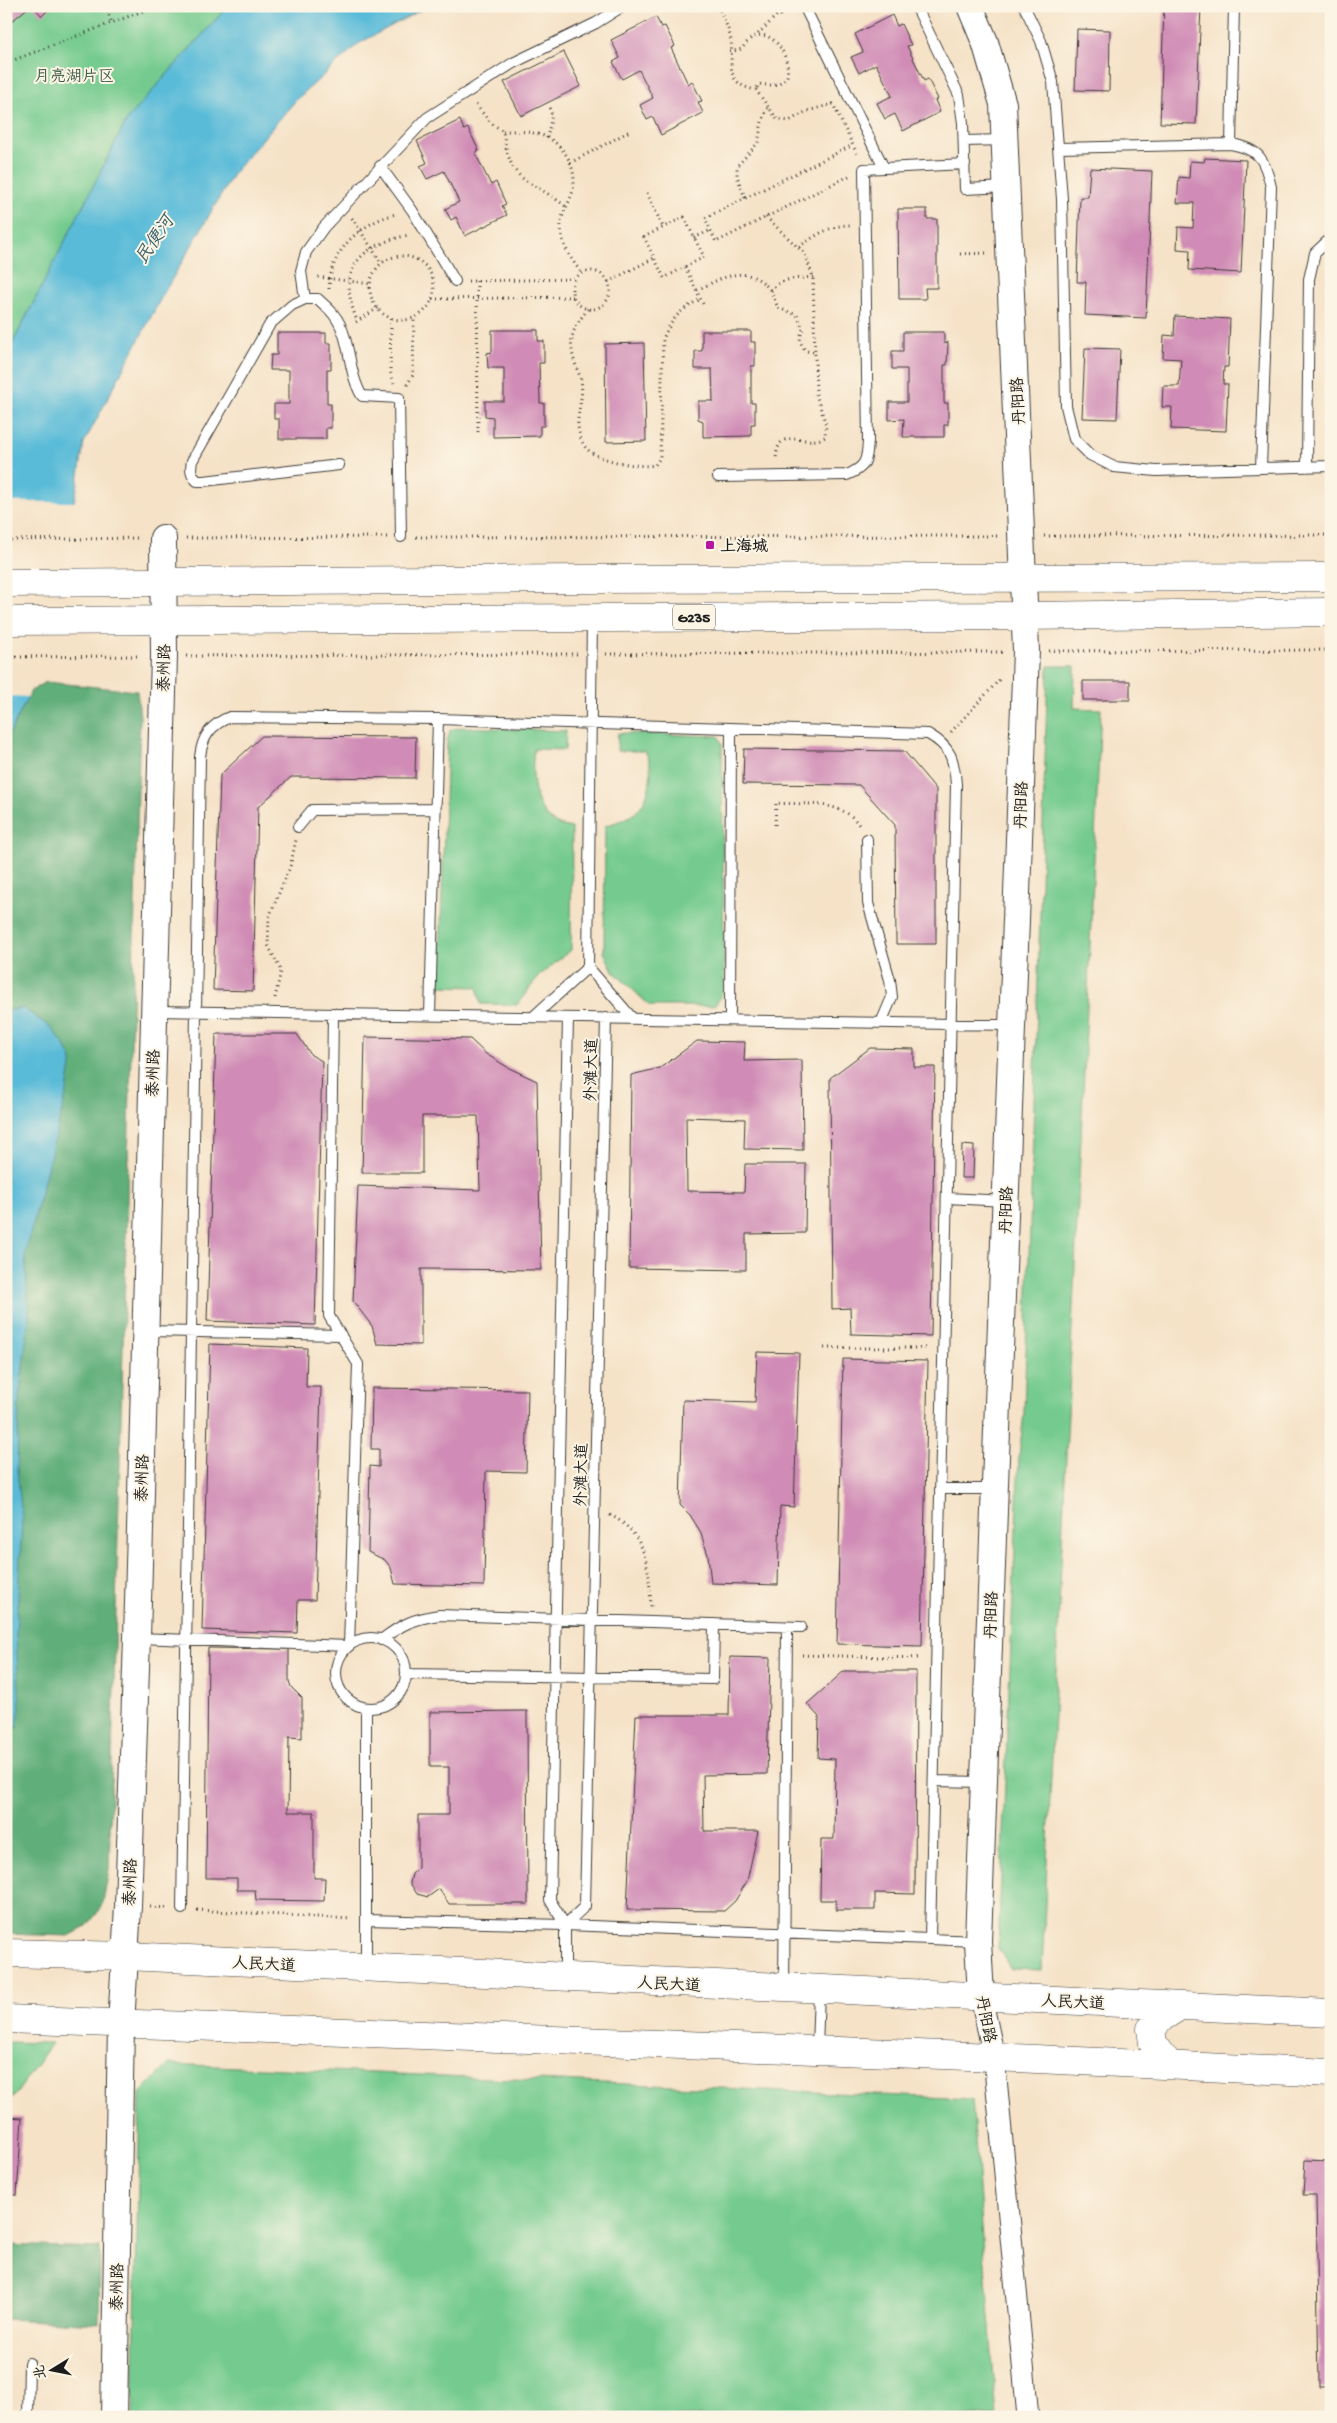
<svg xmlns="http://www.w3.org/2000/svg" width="1337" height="2423" viewBox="0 0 1337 2423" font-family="'Gochi Hand','LXGW WenKai TC',sans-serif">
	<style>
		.green { fill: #75cb8f; stroke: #487456 }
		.forest { fill: #60af7a; stroke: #3e664b }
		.water { fill: #5abbd8; stroke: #3b6c7a }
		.pier { fill: #f5e2c7 }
		.building { fill: #d08cb6 }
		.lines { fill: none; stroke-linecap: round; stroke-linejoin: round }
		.service-casing { stroke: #3d3a36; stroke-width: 12 }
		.minor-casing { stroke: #3d3a36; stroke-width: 23 }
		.tertiary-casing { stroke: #3d3a36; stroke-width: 28 }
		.secondary-casing { stroke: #3d3a36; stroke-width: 29 }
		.trunk-casing { stroke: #3d3a36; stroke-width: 29 }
		.path { stroke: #3d3a36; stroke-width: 3; stroke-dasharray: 1 4; stroke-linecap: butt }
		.service { stroke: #fff; stroke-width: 10 }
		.minor { stroke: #fff; stroke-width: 21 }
		.tertiary { stroke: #fff; stroke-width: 26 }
		.secondary { stroke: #fff; stroke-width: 28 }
		.trunk { stroke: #fff; stroke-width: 28 }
		.poi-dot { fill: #b5179e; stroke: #fcf5e5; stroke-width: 2 }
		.labels { text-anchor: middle; stroke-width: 4; stroke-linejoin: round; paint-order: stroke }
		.shield { fill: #fcf5e5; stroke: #5f5d58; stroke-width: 1 }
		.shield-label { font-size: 15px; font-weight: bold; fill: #1c1c1c }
		.park-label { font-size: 16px; fill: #3b5944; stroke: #fcf5e5 }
		.street-label { font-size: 16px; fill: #1c1c1c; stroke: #fcf5e5 }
		.poi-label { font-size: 16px; font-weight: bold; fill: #1c1c1c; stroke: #fcf5e5; text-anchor: start }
		.water-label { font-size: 18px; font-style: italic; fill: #355c67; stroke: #fcf5e5 }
	</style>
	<rect width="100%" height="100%" fill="#fcf5e5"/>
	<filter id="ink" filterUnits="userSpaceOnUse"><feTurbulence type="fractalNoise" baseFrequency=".02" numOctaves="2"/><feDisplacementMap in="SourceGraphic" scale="10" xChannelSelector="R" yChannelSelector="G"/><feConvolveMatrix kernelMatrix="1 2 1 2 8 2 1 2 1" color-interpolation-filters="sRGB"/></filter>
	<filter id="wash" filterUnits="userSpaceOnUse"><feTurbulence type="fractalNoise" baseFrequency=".0096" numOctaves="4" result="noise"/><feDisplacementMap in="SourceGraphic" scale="20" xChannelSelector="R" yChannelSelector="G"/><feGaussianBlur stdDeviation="1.12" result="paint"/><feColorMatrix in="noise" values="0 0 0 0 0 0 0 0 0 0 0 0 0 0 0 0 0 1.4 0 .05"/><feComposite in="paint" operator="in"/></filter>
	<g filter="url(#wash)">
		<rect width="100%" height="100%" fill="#f5e2c7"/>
		<path class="green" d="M6,6H228L128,118L6,356Z
			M1048,666H1075L1074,708L1101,709L1042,1970L1011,1969L998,1948L1019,1456L1024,1413Z
			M462,727L566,731L565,750L534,749C531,772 532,812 557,824C561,826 567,827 572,828L571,950L538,977L517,1005L481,1004L477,987L439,986L447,740L450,730Z
			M618,733L718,736L722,743L724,983L721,997L714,1006H650L613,971L604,952L605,826C615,822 629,819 637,811C651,796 655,768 645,751H617Z
			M6,2042L52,2043L14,2097H6Z
			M169,2064L972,2099L997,2417H133L140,2093Z"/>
		<path class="forest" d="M46,682L137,691L140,716L109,1870L102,1907L86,1927L69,1936L6,1934V740L31,691Z
			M6,2245L100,2248L99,2324L6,2319Z"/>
		<path class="water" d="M228,6H428L358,44L296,100L235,171L161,298L84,443L77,488L28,697L6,740V356L128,118Z
			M23,1008L50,1027L63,1043L72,1059L67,1091L25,1255L29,1317L19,1399L17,1470L22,1519L16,1635L20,1708L17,1727L6,1735V1014L11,1010Z"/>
		<path class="pier" d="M6,502H76L36,673L28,697L6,696Z"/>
		<g id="blocks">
			<path class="building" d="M6,6H30L6,26Z
				M33,6H52L42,16Z
				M1164,6H1201L1196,124L1160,123Z
				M892,15L897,26L901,24L911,45L907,46L924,81L928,79L938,99L935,100L940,112L903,131L895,114L885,119L877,103L892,96L876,64L859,73L851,57L863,52L855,34Z
				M656,17L661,27L665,26L675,46L671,48L688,84L692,81L702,101L698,102L703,113L661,135L653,117L647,120L640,105L653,98L639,70L622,79L613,62L620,58L611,40Z
				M1077,29L1110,30L1109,91L1075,90Z
				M564,52L581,86L521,116L504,82Z
				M460,120L464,130L468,128L479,151L475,153L491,185L496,182L506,204L502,206L507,215L465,236L456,217L451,220L445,209L459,202L444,171L427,179L420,166L427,163L417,141Z
				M1205,158L1246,160L1241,273L1189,270L1190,250L1177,249L1178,227L1193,228L1194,203H1177L1179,177L1189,178L1190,161L1204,162Z
				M1090,168L1152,171L1146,318L1085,315L1086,282H1077L1080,197H1088Z
				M898,209H927V219H937V288H925L926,299H899Z
				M1175,316L1230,319L1228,367H1224L1223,384H1228L1226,431L1171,429L1172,407H1162L1163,386H1179L1181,359L1163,358L1164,335L1174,336Z
				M492,330H538V341H544V363H539L540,403H544V426H540V436L493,437V417L485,416V401H504V368H488L487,353L492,352Z
				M702,331H751V342H755V366H751V403H755V424H751V436L703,437V421L698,419V401H713L712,369H695V351H702Z
				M903,332H944V343L948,342L947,365H944V403H948V425H944V437H903L904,419L889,420V402H907V369H892V351H903Z
				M277,333H326V343H331V369H327V404H331V428H326V439H279V419H274V404H289V370H270L271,355H277Z
				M644,343L646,441L606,442L605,344Z
				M1085,348L1120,349L1117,419L1082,418Z
				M1083,681H1130V700H1083Z
				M262,736L416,737L415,778L291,777L258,807L253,991L213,990L220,775Z
				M744,749L904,751L936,789V944H896L895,825L859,785L743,784Z
				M216,1034H297L311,1055L322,1061L315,1325L207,1321Z
				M365,1037L470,1039L486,1054L509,1068L537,1081L541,1270L421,1269V1345L377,1344L372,1326L353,1301L358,1186L480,1190L478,1116H422V1173H362Z
				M697,1041L745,1042L744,1061L802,1060L803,1150L744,1149L745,1119L686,1117L687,1191L744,1192L745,1164H806L805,1233L746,1234V1270L629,1268L631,1075L660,1068Z
				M870,1048L914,1049V1067H935L931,1336L851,1334L850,1308L832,1309L830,1078Z
				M962,1145L974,1146L973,1178H961Z
				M210,1344L307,1348L306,1387H321L315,1600H298L297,1633L202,1630Z
				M757,1352L799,1353L794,1507L780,1506L778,1585L711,1583L708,1555L700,1531L690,1515L680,1505L683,1400L755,1402Z
				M843,1359L928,1361L922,1646L837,1644Z
				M372,1388L528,1390L526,1472L486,1471L484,1586L395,1584L391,1568L385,1560L368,1552L370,1466L379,1467V1449H371Z
				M208,1648L289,1649V1681L291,1687L302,1698V1738L289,1737L288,1812H314V1878H325L324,1901L256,1900L255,1890H237V1878H206Z
				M730,1657L770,1658L767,1774L703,1775L704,1831H758L747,1881L735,1901L724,1911L627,1910L636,1715H729Z
				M844,1671H916L915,1894L875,1893V1910H836V1900H820L821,1839H834L835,1759L818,1758L819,1717L807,1704Z
				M527,1711L528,1904H449L439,1889L428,1897L417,1894L410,1883L412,1874L418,1868V1815H449V1767H430V1712Z
				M6,2117L22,2118L17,2195H6Z
				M1305,2160L1331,2161V2387H1319L1316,2195H1303Z"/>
		</g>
	</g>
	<g filter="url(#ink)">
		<use href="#blocks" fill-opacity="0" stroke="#3d3a36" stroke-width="1"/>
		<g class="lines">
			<g class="service-casing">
				<path id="service" d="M804,6L884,168
					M916,6L959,95L963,123L965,189L1007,187
					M1024,6L1041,41L1053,82L1062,199L1066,406L1074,439L1090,455L1114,467L1156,471L1331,466
					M964,141L1005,140
					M1231,144L1234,6
					M1059,148L1231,144C1260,149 1265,160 1271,187L1261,468
					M380,166L412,210L455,281
					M305,299L301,271L306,252L324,227L427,118L513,63L596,23L623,6
					M339,465L204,481H197C191,474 190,470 192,461L270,324L292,305L305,299H318C323,304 330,309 334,315C351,336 347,371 362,396L399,398L401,537
					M1307,467L1309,279L1315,253L1331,238
					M718,477L847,475C866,467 867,461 868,441L864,169L965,164
					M298,827L312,810L435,809
					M867,839L868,903L890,980L892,997L881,1023
					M588,967L592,618
					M155,1011L1012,1025
					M533,1017L588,967L633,1019
					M730,1020L731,728
					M947,1198L1006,1201
					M147,1331L341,1335
					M940,1489H994
					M138,1638L349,1646L358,1364L329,1316L333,1013
					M336 1673a35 35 0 1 1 70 0a35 35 0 1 1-70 0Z
					M381,1640C402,1624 413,1619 439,1615L801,1627
					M406,1674L713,1679L714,1624
					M934,1781L983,1782
					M182,1909L200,757C202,737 211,724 230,717L438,719L430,1015
					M366,1920L565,1925L930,1939L956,784C954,759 951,747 928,734L438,719
					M565,1925L585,1906L606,1018
					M930,1939L976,1941
					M366,1967V1708
					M565,1977V1925L550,1900L568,1018
					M784,1987L787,1627
					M817,2049L819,1991
					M28,2417L29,2363"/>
			</g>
			<g class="minor-casing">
				<path id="minor" d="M981,1997L994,2057L1028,2417"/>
			</g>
			<g class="tertiary-casing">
				<path id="tertiary" d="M970,6L985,42L1003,104L1026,651L978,1941L981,1997
					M114,2417L121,2025L128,1906L137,1638L164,656L163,538"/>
			</g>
			<g class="secondary-casing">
				<path id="secondary" d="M6,1953L126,1956L1331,2013
					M6,2019L994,2057L1331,2073
					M1169,2065L1153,2043L1151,2029L1161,2018L1180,2006"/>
			</g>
			<g class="trunk-casing">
				<path id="trunk" d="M6,583L591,579L1331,577
					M6,621L1025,616L1331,612"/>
			</g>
			<path class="path" d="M105,6L112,23
				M718,6C722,16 728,26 730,36C736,57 719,83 756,90L777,119L789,121L807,111L833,104L858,156
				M777,6L782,18
				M758,34L780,12
				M730,52L742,49C761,16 792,49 787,77C778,86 771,86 759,84L756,90
				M6,63L156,6
				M476,105L491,123L503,131C511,188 528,176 565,206
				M503,131C515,131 529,131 541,135C563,142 578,167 573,190C570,204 560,213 561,229C563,247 571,260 582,273
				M547,138L552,115L549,107
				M570,163L630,131
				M849,176L716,242L705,218L853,145
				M647,193L663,227
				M745,198L737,176V166L758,143L762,121L768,107
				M684,217L704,257L664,278L644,237Z
				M766,217L805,254L813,277L816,394L826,425L825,437C804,449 777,422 776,461
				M352,218L382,264
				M694,238L711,230
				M799,247C814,236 831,225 850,225
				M960,254L987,253
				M370 288a32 32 0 1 1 64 0a32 32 0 1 1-64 0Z
				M685,267L703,304
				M572 290a19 19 0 1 1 38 0a19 19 0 1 1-38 0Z
				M318,277L371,284
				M813,277C797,279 780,277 771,291L778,308L797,315L803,329C799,338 799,343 806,351L815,352
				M468,281L575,279
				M477,281L478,433
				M608,282L654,258
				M329,289C330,250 360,223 396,214
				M697,290C724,277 748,262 771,291
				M432,299L573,297
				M588,309C572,329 567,340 576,366C577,370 580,375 581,380C584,396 577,411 578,426C579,434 582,445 588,450C600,461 640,468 655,465L660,458L663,339C672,318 681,309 701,299
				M356,318C336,267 362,245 409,235
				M391,318L390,371L394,383
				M356,322L378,308
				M407,385L413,375L414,318
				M1044,536L1331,535
				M416,537L998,536
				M186,538L388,537
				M6,540L140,538
				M1049,651L1331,650
				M606,654L1003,652
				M186,656L578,654
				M6,657L140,656
				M951,732L1001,678
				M775,825L776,803C803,805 845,799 860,827
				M275,998L281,971L268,945L269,917L290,867L296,840
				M824,1348H929
				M610,1515C648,1534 649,1570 651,1608
				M802,1655L921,1658
				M150,1907L168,1908
				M197,1910L350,1919"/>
			<use href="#service" class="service"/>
			<use href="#minor" class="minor"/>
			<use href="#tertiary" class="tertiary"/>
			<use href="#secondary" class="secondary"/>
			<use href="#trunk" class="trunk"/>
		</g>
	</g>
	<rect class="poi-dot" x="705" y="540" width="10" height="10" rx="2.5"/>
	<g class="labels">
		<rect class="shield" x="673" y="604.5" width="42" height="25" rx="4"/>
		<g class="shield-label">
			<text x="694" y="622">G235</text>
		</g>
		<g class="park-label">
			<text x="74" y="81">月亮湖片区</text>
		</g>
		<g class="street-label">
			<text transform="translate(1017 401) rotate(-93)" y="6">丹阳路</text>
			<text transform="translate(163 668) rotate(-89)" y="6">泰州路</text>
			<text transform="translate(1020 805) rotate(-88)" y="6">丹阳路</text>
			<text transform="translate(590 1070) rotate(-89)" y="6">外滩大道</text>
			<text transform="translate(152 1073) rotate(-88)" y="6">泰州路</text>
			<text transform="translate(1005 1210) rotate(-88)" y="6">丹阳路</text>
			<text transform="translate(580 1475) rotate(-89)" y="6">外滩大道</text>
			<text transform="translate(141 1478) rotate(-88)" y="6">泰州路</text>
			<text transform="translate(990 1615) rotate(-88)" y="6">丹阳路</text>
			<text transform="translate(129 1882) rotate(-88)" y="6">泰州路</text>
			<text transform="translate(264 1963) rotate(3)" y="6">人民大道</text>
			<text transform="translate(669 1983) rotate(3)" y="6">人民大道</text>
			<text transform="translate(1073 2001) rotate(3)" y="6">人民大道</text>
			<text transform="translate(987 2019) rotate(79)" y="6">丹阳路</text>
			<text transform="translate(116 2287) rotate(-89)" y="6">泰州路</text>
		</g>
		<g class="poi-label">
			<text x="720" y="551">上海城</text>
		</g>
		<g class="water-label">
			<text transform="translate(154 239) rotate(-56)" y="6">民便河</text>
		</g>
	</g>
	<rect width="1337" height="2423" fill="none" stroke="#fcf5e5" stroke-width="25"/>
	<g transform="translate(52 2370) rotate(260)" stroke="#fcf5e5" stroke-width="4" paint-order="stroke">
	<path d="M0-4L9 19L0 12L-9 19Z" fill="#1c1c1c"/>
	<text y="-8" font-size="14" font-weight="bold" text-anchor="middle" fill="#1c1c1c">北</text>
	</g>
</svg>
